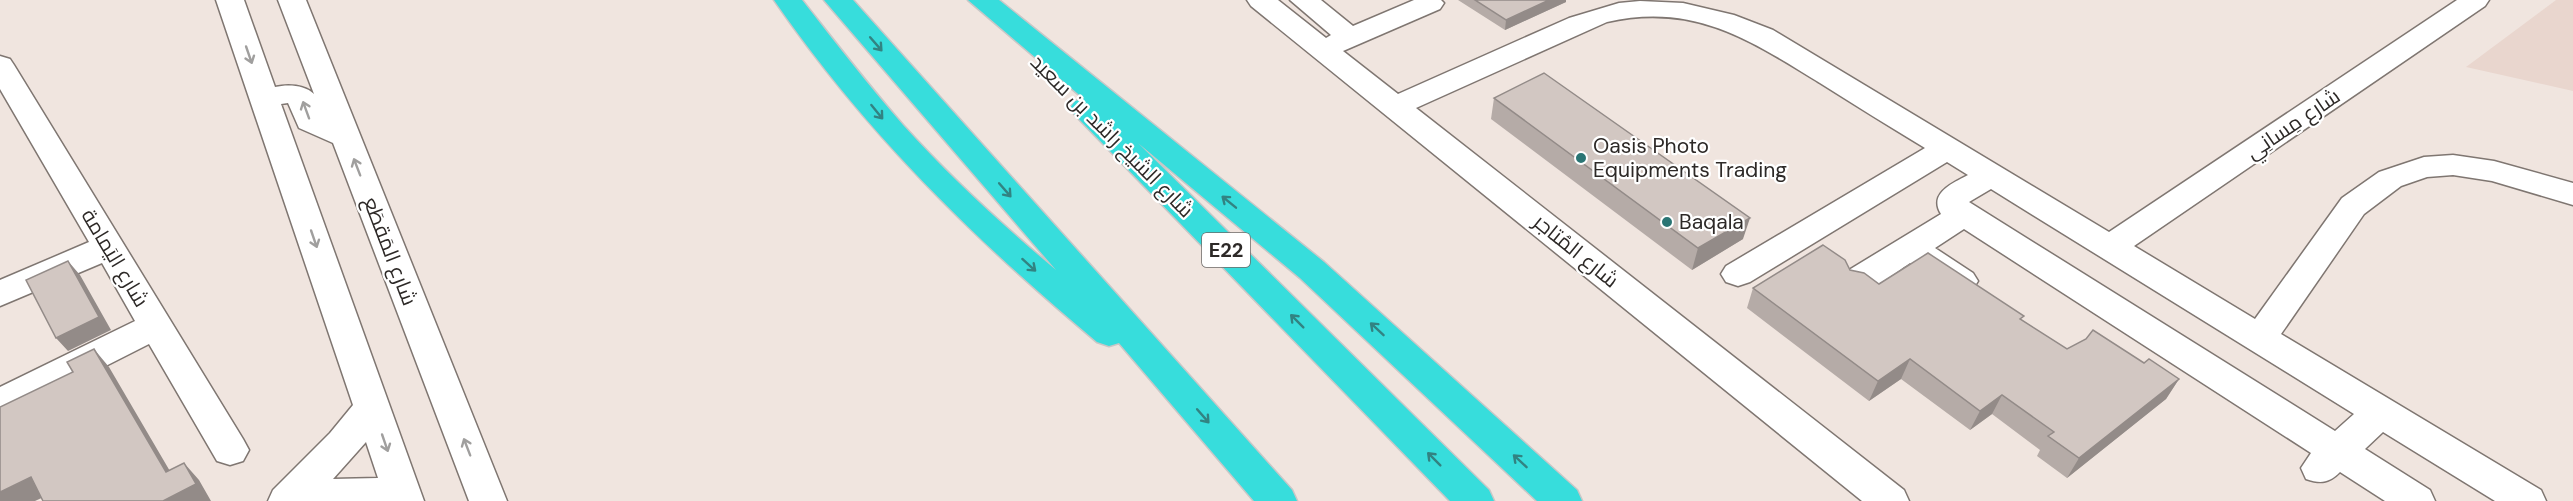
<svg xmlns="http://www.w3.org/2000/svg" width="2573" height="501" viewBox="0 0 2573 501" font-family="'DM Sans',Cairo,sans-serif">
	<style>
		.built { fill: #e9d6ce }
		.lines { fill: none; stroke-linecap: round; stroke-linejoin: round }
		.minor-casing { stroke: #7f7671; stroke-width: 3 }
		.highway-casing { stroke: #c8c7c7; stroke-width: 3 }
		.minor { fill: #fff; fill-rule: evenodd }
		.highway { fill: #37dddc; fill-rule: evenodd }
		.wall { fill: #b5aba7 }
		.shaded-wall { fill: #938b88 }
		.building { fill: #d2c7c2; stroke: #938b88; stroke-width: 1.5 }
		.oneway { stroke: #328382 }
		.oneway2 { stroke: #a09f9e }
		.poi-dot { fill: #2a7574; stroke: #fff; stroke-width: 2 }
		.labels { text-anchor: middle; stroke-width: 4.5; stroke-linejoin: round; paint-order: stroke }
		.shield { fill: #fff; stroke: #6c6968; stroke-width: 1.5 }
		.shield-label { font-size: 20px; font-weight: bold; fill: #2d2927 }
		.street-label { font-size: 21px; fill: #2d2927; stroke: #fff }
		.poi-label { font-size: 21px; fill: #2d2927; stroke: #fff; text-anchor: start }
	</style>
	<rect width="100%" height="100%" fill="#f0e5df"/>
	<path class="built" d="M2556,0H2573V91L2466,67Z"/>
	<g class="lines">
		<g class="minor-casing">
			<path id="minor" d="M216,0H244L275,87C288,84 305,85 314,94L278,0H306L507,501H469L333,143L299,128L288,103L281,104L424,501H268L273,490L330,433L353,405ZM366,442L378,478L333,479Z
				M1247,0H1278L1326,38L1331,35L1290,0H1321L1353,26L1414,0H1441L1444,3L1440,9L1343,51L1398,94L1569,18L1619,3L1640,1L1683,3L1734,15L1773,30L2109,232L2457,0H2489L2485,6L2134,246L2255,319L2342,198L2379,172L2424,157L2453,155L2494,161L2573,183V205L2492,181L2453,175L2427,177L2401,186L2364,214L2281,334L2541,490L2546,501H2495L2383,432L2365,449L2430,490L2435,501H2385L2340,472C2329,483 2321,484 2306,479L2301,468L2311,453L1964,229L1935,248L1973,273L1978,281L1973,289C1949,297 1929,276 1910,263C1890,276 1868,297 1844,289L1839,281L1844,273L1941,214C1928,193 1953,183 1968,175L1947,162L1750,282L1738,286L1726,282L1721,274L1726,266L1925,148C1890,127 1855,105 1820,83C1750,40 1694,2 1607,22L1416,108L1904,490L1909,501H1862L1251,6ZM1991,189L2354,414L2335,431L1969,202Z
				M0,56L10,59L14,65L243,439L249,450L243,461L230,465L217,461L149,344L13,413L0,417V387L135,321L102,263L0,306V280L89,242L0,89Z"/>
		</g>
		<g class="highway-casing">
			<path id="highway" d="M774,0H802C835,42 868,85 903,125C950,177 1002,225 1056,270L824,0H853L1292,490L1297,501H1254L1119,343L1109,346L1097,342C975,240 865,132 774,0Z
				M968,0H999L1324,262L1577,490L1582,501H1537L1300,278L1138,143L1489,490L1494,501H1450L1075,115L1070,108L1075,101L1084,99Z"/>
		</g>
		<use href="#minor" class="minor"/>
		<use href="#highway" class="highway"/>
	</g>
	<path class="wall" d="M1458,0H1566V2L1505,30Z
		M1494,98L1743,239L1692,270L1491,119Z
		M1850,270L1879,284L2022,320L2067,349L2144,363L2179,379L2166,399L2067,478L2037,456L2040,450L1992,414L1970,430L1901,379L1869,401L1747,308L1753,288Z"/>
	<path class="shaded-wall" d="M1549,0H1566V2L1505,30L1506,20Z
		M1750,218L1743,239L1692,270L1698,248Z
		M68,261L80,275L111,330L68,351L56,338Z
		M94,349L109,367L181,490L166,472Z
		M1910,359L1901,379L1869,401L1878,381Z
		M2179,379L2166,399L2067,478L2079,458Z
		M2002,395L1992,414L1970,430L1980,411Z
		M184,463L199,480L211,501H163Z
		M31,477L48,495L35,501H0V492Z"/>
	<path class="building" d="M1475,0H1549L1506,20Z
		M1544,73L1750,218L1698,248L1494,98Z
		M1823,245L1845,260L1850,270L1864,273L1879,284L1928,253L2024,316L2020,319L2067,349L2086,339L2093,330L2144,363L2149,359L2179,379L2079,458L2048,436L2054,432L2002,395L1980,411L1910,359L1878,381L1753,288Z
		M68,261L99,317L56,338L26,280Z
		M94,349L166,472L184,463L196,484L163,501H43L31,477L0,492V407L73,372L67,362Z"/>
	<defs><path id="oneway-shaft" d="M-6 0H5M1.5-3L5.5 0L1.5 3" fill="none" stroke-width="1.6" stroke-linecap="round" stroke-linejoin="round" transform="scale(1.5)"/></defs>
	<g class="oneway">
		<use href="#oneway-shaft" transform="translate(876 44) rotate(49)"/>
		<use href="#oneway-shaft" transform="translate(877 112) rotate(51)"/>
		<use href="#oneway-shaft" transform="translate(1005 190) rotate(49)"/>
		<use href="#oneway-shaft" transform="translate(1229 202) rotate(-141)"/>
		<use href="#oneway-shaft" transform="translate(1029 265) rotate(42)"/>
		<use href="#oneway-shaft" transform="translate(1297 321) rotate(-135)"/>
		<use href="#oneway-shaft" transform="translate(1377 329) rotate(-137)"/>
		<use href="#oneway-shaft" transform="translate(1203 416) rotate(49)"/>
		<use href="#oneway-shaft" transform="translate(1434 459) rotate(-135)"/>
		<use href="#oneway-shaft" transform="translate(1520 461) rotate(-137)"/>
	</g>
	<g class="oneway2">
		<use href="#oneway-shaft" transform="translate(249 55) rotate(71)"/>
		<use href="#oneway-shaft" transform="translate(306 110) rotate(-110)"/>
		<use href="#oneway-shaft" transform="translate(357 167) rotate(-111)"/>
		<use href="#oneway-shaft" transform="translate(314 239) rotate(71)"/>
		<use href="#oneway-shaft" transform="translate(385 443) rotate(71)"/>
		<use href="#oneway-shaft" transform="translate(467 447) rotate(-111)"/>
	</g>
	<g class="poi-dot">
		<circle cx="1581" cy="158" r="6"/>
		<circle cx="1667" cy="222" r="6"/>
	</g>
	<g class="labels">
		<rect class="shield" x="1202" y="233" width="48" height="34" rx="4.5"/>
		<g class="shield-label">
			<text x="1226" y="257">E22</text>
		</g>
		<g class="street-label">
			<text transform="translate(2293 124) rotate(-34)" y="7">شارع مِسانِي</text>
			<text transform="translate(1112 136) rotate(45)" y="7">شارع الشيخ راشد بن سعيد</text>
			<text transform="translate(390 251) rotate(69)" y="7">شارع المَقطَع</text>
			<text transform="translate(1576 251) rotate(39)" y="7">شارع المُتاجر</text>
			<text transform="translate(115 258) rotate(59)" y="7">شارع اليَمامة</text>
		</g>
		<g class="poi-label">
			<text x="1593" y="153">Oasis Photo<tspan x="1593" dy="24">Equipments Trading</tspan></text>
			<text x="1679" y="229">Baqala</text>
		</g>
	</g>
</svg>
